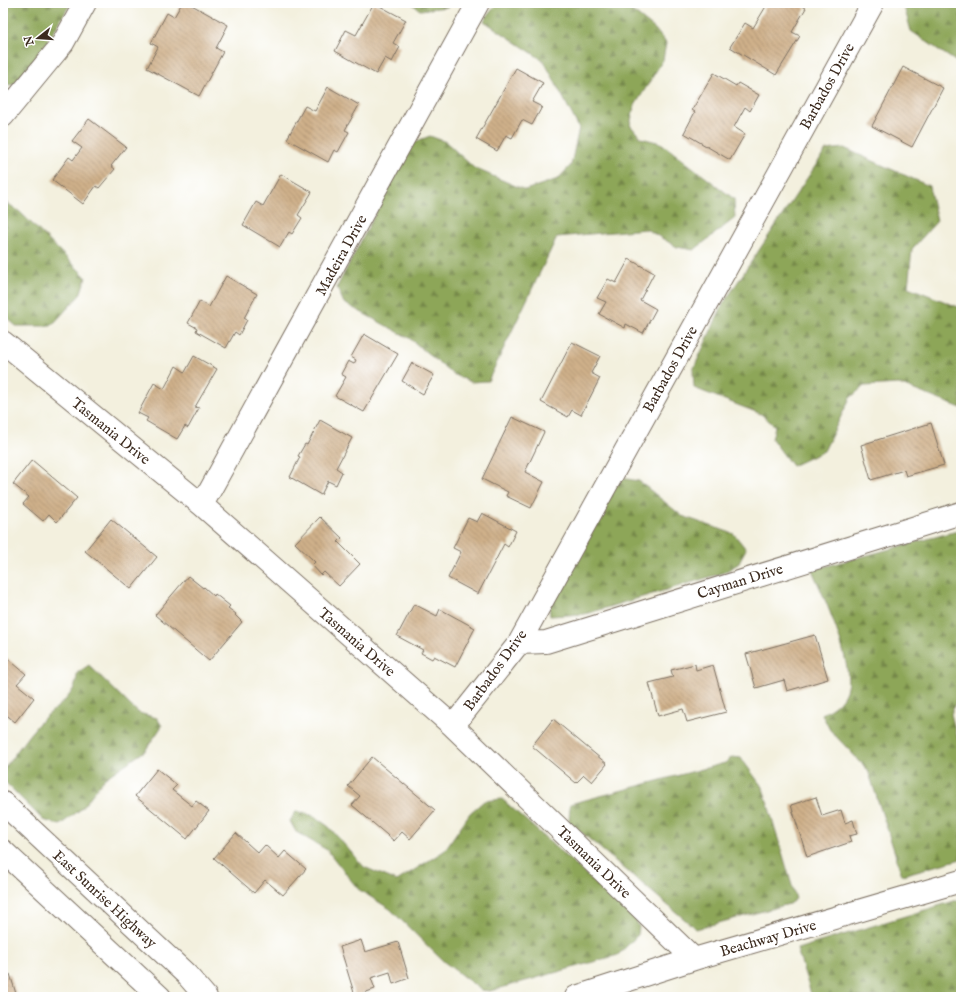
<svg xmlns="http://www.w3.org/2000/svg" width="964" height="1000" viewBox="0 0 964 1000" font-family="'IM FELL English',serif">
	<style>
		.forest { fill: url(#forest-firs); stroke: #64683b }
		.building { fill: url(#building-back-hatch) }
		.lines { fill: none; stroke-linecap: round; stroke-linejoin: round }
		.minor-casing { stroke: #7b6f61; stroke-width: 24 }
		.major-casing { stroke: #7b6f61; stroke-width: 24 }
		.minor { stroke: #fff; stroke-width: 22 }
		.major { stroke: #fff; stroke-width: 22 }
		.labels { text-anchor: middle; stroke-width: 4; stroke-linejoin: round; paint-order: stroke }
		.street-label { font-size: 15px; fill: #3b2a1e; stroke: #fff }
	</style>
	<defs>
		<pattern id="forest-firs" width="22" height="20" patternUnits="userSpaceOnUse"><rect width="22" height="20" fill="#8da658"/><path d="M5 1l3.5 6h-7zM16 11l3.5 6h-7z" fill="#748748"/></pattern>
		<pattern id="building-back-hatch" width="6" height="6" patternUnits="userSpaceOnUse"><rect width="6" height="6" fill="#cfb08a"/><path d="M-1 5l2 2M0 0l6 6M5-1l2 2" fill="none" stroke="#a98f70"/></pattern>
	</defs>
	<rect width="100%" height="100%" fill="#fff"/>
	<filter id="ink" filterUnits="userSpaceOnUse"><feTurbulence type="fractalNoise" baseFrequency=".025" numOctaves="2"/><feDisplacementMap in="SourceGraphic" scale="8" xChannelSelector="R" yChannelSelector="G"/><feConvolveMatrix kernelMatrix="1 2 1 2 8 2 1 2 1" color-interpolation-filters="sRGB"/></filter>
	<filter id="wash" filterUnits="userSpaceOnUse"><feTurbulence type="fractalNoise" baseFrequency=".012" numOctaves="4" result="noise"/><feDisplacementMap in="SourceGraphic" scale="16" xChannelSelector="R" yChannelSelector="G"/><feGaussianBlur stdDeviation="0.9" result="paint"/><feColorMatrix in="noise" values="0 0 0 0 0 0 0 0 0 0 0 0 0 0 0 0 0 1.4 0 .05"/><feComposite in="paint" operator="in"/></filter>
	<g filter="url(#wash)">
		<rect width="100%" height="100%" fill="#f3f0de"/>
		<path class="forest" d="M3,3H71L40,54L13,85L3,84Z
			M411,3H452L447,7L420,10Z
			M497,3H622L655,29L666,43L663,60L634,107L630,125L641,138L661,143L734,199L735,218L694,250L677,247L646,229L557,237L488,381L471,382L453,374L409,338L344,303L337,287L412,143L430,136L446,142L474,168L525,190L558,179L571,165L579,128L544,61L484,21Z
			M903,3H961V65L911,31Z
			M844,148L929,186L937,221L912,249L908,287L961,308V408L899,384L864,386L850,398L824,451L792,466L772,439L775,426L761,414L694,388L693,370L723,304L826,150Z
			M3,200L20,212L86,277L80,295L51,326H16L3,314Z
			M621,478L639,481L682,516L734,534L746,549L738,564L723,573L585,614L550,616L547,579Z
			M961,530V695L958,696L951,714L961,750V859L902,875L868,770L830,730L822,714C833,708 841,703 846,691C856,666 823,595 812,570Z
			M89,665L132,707L139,713L157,718L162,726L145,751L105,778L81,809L60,825L43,820L3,780V770C15,755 26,737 39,723C54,707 77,698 77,673Z
			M732,757L741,758L763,788L796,899L789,904L696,929L569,822L570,804L725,763Z
			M502,799L635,918L639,927L638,935L618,955L490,991L481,990L443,961L390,909L358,889L327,850L296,832L290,821L296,811L314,816L329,827L364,867L397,881L444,851L470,813L484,801Z
			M961,899V997H812L797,949Z"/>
		<g id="blocks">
			<path class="building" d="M182,3H188L228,25L216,48L223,52L199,96L147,68L158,47L151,43L167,13L174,17Z
				M374,3L406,20L393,43L400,47L392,62L385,58L376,74L335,51L346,30L356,35Z
				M768,3H797L806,8L792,32L800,36L776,75L730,47L745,23L753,28Z
				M903,67L943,88L912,147L872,126Z
				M516,68L543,83L532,102L542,107L532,125L522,120L512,138L506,135L497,151L476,139Z
				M714,73L736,86L738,83L759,95L750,111L745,107L734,127L745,134L730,160L684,133L695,112L692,110Z
				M328,87L359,105L345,130L349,132L338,152L334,150L328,162L287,139L305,106L315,111Z
				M89,119L126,147L111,166L115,169L99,188L96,186L83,204L52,180L69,157L73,160L82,148L72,141Z
				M281,174L312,192L298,215L302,218L292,234L289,232L280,247L243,225L256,202L263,206Z
				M629,259L654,273L640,300L656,309L643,333L626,324L625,328L599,314L606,302L597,298L608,279L616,283Z
				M226,276L257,294L244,318L247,320L239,335L235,332L226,348L196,331L197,328L188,323L200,301L209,307Z
				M364,334L398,354L364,412L335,396L346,377L341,374L348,361L354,364L356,360L351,357Z
				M572,342L600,356L591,373L600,378L581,415L572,410L568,417L541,402Z
				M194,356L217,369L195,407L199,408L188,428L185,426L177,439L146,421L148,418L138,413L154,383L164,389L176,366L185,372Z
				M412,363L434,375L423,394L402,381Z
				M512,417L544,432L525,472L544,482L531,508L506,496L508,492L482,479Z
				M320,420L352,438L336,468L342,472L336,485L328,481L321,495L290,477L300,457L298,456L305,444L307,445Z
				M931,423L944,465L906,476L904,470L871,480L861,445Z
				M32,460L77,498L57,522L49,514L43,521L23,504L29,497L13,484Z
				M482,513L516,531L508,547L504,544L478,594L448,578L461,552L453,548L468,518L477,522Z
				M320,517L342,538L338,542L360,564L339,586L324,572L321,575L312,565L315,562L295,543Z
				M111,519L157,557L131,589L85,551Z
				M188,576L203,588L204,587L214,596L215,594L230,606L228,608L236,614L235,615L242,622L209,661L155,615Z
				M414,604L437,616L440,609L475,628L455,667L434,656L432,659L421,653L423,650L397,636Z
				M815,635L828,679L787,691L784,680L756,688L746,654Z
				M6,657L26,674L17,684L34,698L15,722L3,712V661Z
				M695,664L696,670L713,665L726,712L687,722L683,709L658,716L649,683L673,677L671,670Z
				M553,719L607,764L592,782L584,775L576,783L532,746Z
				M372,757L435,810L410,839L402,832L394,841L352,805L360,796L348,786Z
				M157,769L177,785L172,790L192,806L196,801L209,811L187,839L135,796Z
				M816,797L822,816L841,810L845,823L853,820L857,834L849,836L851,842L807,857L791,805Z
				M236,833L258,853L265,845L279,858L285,851L306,869L283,895L265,880L254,893L214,858Z
				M361,940L365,952L398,942L409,978L393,984L390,972L371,978L375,989L355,996L340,947Z
				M10,974L17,997H3V976Z"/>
		</g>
	</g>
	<g filter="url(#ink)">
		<use href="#blocks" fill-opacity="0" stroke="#7b6f61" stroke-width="1"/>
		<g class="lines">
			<g class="minor-casing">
				<path id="minor" d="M3,116L63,43L85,3
					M3,342L202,505L453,726L694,959
					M202,505L478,3
					M519,643L546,642L961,513
					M453,726L519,643L873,3
					M576,997L694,959L961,881"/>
			</g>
			<g class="major-casing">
				<path id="major" d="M3,803L186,974L206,997
					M3,851L160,997"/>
			</g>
			<use href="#minor" class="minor"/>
			<use href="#major" class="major"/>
		</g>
	</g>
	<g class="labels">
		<g class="street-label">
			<text transform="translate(827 86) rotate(-61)" y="5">Barbados Drive</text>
			<text transform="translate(341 255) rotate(-61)" y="5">Madeira Drive</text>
			<text transform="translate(670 369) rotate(-61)" y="5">Barbados Drive</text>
			<text transform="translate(111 431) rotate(39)" y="5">Tasmania Drive</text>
			<text transform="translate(740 581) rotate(-17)" y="5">Cayman Drive</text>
			<text transform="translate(357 642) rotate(41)" y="5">Tasmania Drive</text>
			<text transform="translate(495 670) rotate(-54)" y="5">Barbados Drive</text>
			<text transform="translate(594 862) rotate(44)" y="5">Tasmania Drive</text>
			<text transform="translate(105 899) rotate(43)" y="5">East Sunrise Highway</text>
			<text transform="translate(768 938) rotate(-16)" y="5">Beachway Drive</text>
		</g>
	</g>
	<rect width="964" height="1000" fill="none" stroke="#fff" stroke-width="16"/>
	<g transform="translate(38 38) rotate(253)" stroke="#ffffff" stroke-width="3" paint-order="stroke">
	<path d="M0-3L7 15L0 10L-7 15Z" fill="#3b2a1e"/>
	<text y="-6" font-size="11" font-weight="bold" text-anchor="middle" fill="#3b2a1e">N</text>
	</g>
</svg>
